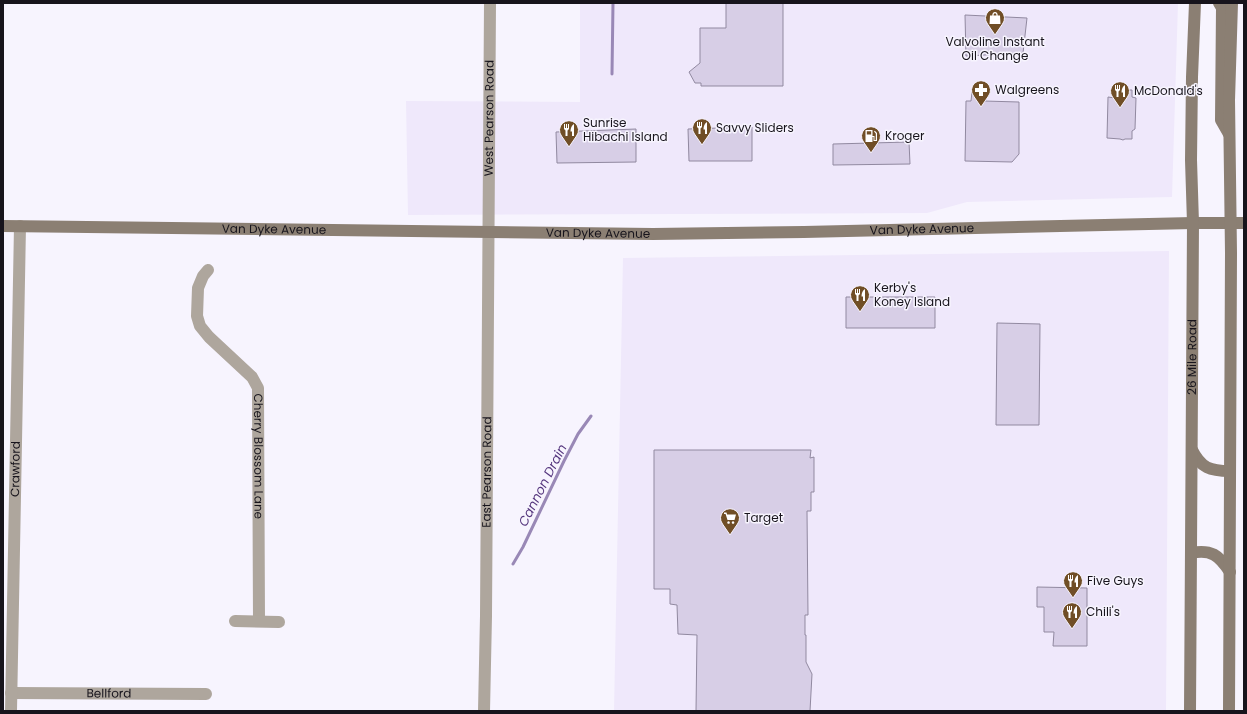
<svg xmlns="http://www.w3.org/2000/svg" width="1247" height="714" viewBox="0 0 1247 714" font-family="Poppins,sans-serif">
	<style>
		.built { fill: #efe8fb }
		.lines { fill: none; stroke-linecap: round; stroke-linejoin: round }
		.stream { stroke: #9988b6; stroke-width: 3 }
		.building { fill: #d7cee6; stroke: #9189a0 }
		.street { stroke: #aea69d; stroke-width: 12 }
		.secondary { stroke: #8b7f73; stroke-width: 12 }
		.labels { text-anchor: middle; stroke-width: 3; stroke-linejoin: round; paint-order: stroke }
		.poi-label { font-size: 12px; fill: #17141c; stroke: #f7f4fe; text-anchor: start }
		.street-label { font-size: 12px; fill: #17141c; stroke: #f7f4fe }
		.water-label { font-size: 13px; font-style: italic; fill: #55367e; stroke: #f7f4fe }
	</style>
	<rect width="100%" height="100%" fill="#f7f4fe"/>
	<path class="built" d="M580,3H1178L1172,197L967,202L927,213L408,215L406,101L580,102Z
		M1169,251L1166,711H614L623,258Z"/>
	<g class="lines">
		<path class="stream" d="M612,74L613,3
			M513,564L523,547L564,461L578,434L591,416"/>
	</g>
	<path class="building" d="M726,3H783V86H701V83H695L689,72L700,63V28H726Z
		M965,15L1027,18L1023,53L966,56Z
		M1119,90H1132V97L1136,98L1135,129L1132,131V139H1125L1123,140L1120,139L1107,138L1108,97L1115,98V94H1119Z
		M972,92H985L984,101L1019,102V154L1012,162L965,161L966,101H971Z
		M752,127V161H689L688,129Z
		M636,129V162L557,163L556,132Z
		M909,142L910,164L833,165V144Z
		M846,297H935V328H846Z
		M997,323L1040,324L1039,425H996Z
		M654,450H811L810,458L814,457V492H811V511H807L808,615H805V635H806V662L812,674L810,711H696L697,635L678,634L677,605L670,604V589H654Z
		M1037,587L1087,588V646H1053L1054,632H1044V607H1037Z"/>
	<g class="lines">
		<g class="street">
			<path id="s1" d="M208,270L203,276L198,288L197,316L200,326L209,337L252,377L258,388L259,621"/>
			<path d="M235,621L279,622"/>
			<path id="s2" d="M11,693L206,694"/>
			<path id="s3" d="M11,711L20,226"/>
			<path id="s4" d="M484,711L486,616L490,3"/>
		</g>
		<g class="secondary">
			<path d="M1219,3L1222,8L1221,120L1229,134"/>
			<path id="s5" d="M3,226L653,234L804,232L1193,223H1244"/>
			<path d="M1192,450C1201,468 1210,471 1230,471"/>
			<path d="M1191,553C1211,549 1219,555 1230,572"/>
			<path id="s6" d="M1190,711L1193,223L1191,160L1192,77L1195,3"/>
			<path d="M1229,711L1231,253L1229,100L1232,3"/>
		</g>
	</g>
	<defs>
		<g id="shop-pin" transform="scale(1)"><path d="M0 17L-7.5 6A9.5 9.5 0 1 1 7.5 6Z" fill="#704e26" stroke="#f7f4fe"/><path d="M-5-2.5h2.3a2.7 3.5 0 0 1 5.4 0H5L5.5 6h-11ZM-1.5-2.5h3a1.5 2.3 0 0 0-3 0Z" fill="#fff"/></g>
		<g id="pharmacy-pin" transform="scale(1)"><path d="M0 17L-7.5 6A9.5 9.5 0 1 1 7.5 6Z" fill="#704e26" stroke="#f7f4fe"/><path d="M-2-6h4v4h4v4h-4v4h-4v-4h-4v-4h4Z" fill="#fff"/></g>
		<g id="restaurant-pin" transform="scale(1)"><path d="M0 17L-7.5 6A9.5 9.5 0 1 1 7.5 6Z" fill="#704e26" stroke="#f7f4fe"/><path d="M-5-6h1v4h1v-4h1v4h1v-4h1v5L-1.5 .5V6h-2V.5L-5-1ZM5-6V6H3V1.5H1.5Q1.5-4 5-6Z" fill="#fff"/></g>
		<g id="fuel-pin" transform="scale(1)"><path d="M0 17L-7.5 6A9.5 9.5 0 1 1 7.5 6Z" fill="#704e26" stroke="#f7f4fe"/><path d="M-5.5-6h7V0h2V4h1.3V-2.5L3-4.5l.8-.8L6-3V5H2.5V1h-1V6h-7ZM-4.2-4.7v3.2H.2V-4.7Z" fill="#fff"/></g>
		<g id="supermarket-pin" transform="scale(1)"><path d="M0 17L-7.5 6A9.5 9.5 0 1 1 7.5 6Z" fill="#704e26" stroke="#f7f4fe"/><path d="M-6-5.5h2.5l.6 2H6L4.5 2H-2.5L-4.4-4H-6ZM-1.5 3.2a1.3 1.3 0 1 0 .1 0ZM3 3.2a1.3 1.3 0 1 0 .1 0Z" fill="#fff"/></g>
	</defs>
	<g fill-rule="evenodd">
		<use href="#shop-pin" x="995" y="18"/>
		<use href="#pharmacy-pin" x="981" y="90"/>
		<use href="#restaurant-pin" x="1120" y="91"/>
		<use href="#restaurant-pin" x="702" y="128"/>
		<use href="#restaurant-pin" x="569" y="130"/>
		<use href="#fuel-pin" x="871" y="136"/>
		<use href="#restaurant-pin" x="860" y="295"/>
		<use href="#supermarket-pin" x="730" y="518"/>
		<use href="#restaurant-pin" x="1073" y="581"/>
		<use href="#restaurant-pin" x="1072" y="612"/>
	</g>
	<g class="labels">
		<g class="poi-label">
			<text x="995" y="46" text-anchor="middle">Valvoline Instant<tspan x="995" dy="14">Oil Change</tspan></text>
			<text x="995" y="94">Walgreens</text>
			<text x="1134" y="95">McDonald's</text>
			<text x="583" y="127">Sunrise<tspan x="583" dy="14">Hibachi Island</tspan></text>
			<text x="716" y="132">Savvy Sliders</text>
			<text x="885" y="140">Kroger</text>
			<text x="874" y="292">Kerby's<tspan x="874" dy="14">Koney Island</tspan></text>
			<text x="744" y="522">Target</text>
			<text x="1087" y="585">Five Guys</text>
			<text x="1086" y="616">Chili's</text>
		</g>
		<g class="street-label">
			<text dy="4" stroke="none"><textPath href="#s4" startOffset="593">West Pearson Road</textPath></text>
			<text dy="4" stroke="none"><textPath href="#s5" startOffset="271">Van Dyke Avenue</textPath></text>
			<text dy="4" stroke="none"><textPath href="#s5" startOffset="919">Van Dyke Avenue</textPath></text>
			<text dy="4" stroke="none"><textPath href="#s5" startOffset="595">Van Dyke Avenue</textPath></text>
			<text dy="4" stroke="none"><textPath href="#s6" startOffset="354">26 Mile Road</textPath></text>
			<text dy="4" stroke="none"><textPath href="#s1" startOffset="213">Cherry Blossom Lane</textPath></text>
			<text dy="4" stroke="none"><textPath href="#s3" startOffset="242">Crawford</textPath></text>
			<text dy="4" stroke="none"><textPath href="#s4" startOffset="239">East Pearson Road</textPath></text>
			<text dy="4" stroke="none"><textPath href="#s2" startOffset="98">Bellford</textPath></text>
		</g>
		<g class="water-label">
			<text transform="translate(542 485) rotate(-63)" y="5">Cannon Drain</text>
		</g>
	</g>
	<rect width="1247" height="714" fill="none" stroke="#17141c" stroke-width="8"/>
</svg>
